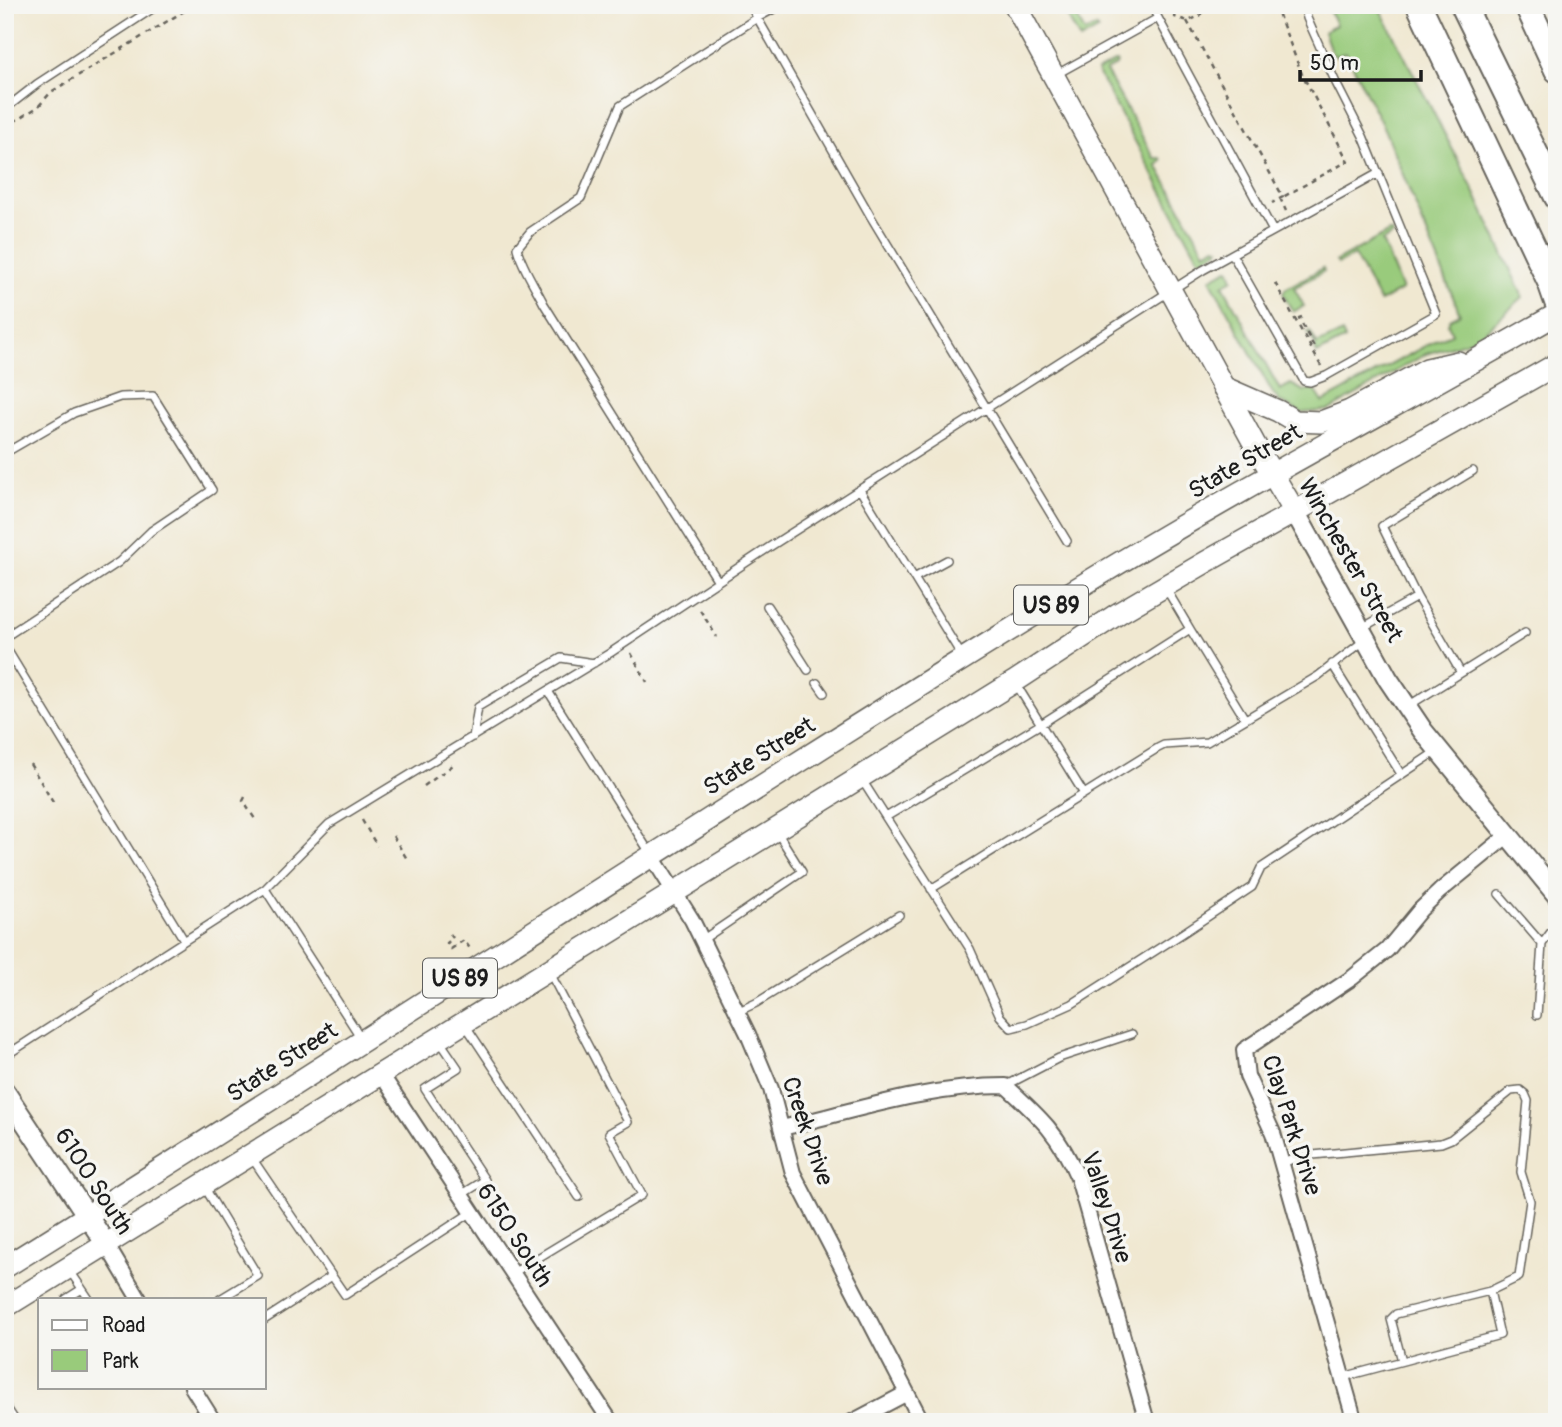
<svg xmlns="http://www.w3.org/2000/svg" width="1562" height="1427" viewBox="0 0 1562 1427" font-family="Pangolin,sans-serif">
	<style>
		.green { fill: #99cb7b; stroke: #5a744c; stroke-width: 2 }
		.lines { fill: none; stroke-linecap: round; stroke-linejoin: round }
		.lane-casing { stroke: #66635b; stroke-width: 10 }
		.street-casing { stroke: #66635b; stroke-width: 18 }
		.secondary-casing { stroke: #66635b; stroke-width: 23 }
		.primary-casing { stroke: #66635b; stroke-width: 24 }
		.highway-casing { stroke: #66635b; stroke-width: 28 }
		.path { stroke: #66635b; stroke-width: 2.5; stroke-dasharray: 5 5; stroke-linecap: butt }
		.lane { stroke: #fff; stroke-width: 7 }
		.street { stroke: #fff; stroke-width: 14 }
		.secondary { stroke: #fff; stroke-width: 19 }
		.primary { stroke: #fff; stroke-width: 21 }
		.highway { stroke: #fff; stroke-width: 24 }
		.labels { text-anchor: middle; stroke-width: 7; stroke-linejoin: round; paint-order: stroke }
		.shield { fill: #f6f6f2; stroke: #5d5d5c; stroke-width: 2 }
		.shield-label { font-size: 23px; font-weight: bold; fill: #1c1c1c }
		.street-label { font-size: 24px; fill: #1c1c1c; stroke: #f6f6f2 }
	</style>
	<rect width="100%" height="100%" fill="#f6f6f2"/>
	<filter id="ink" filterUnits="userSpaceOnUse"><feTurbulence type="fractalNoise" baseFrequency=".0143" numOctaves="2"/><feDisplacementMap in="SourceGraphic" scale="14" xChannelSelector="R" yChannelSelector="G"/><feConvolveMatrix kernelMatrix="1 2 1 2 8 2 1 2 1" color-interpolation-filters="sRGB"/></filter>
	<filter id="wash" filterUnits="userSpaceOnUse"><feTurbulence type="fractalNoise" baseFrequency=".00686" numOctaves="4" result="noise"/><feDisplacementMap in="SourceGraphic" scale="28" xChannelSelector="R" yChannelSelector="G"/><feGaussianBlur stdDeviation="1.57" result="paint"/><feColorMatrix in="noise" values="0 0 0 0 0 0 0 0 0 0 0 0 0 0 0 0 0 1.4 0 .05"/><feComposite in="paint" operator="in"/></filter>
	<g filter="url(#wash)">
		<rect width="100%" height="100%" fill="#f0e8d1"/>
		<path class="green" d="M1061,5H1070L1085,32L1096,27L1098,30L1080,40Z
			M1317,5H1378L1474,191L1523,297L1484,332L1469,341L1426,354L1329,410L1302,413L1280,402L1272,392L1210,279L1228,269L1230,270L1233,279L1223,285L1280,390L1291,384L1304,391L1315,390L1323,402L1436,340L1452,334L1448,324L1450,319L1460,314L1385,131L1346,52L1336,56L1332,54L1324,32L1336,25L1328,7L1320,9Z
			M1114,62H1117L1116,65L1106,71L1154,158H1161L1162,161L1157,165L1205,252L1216,246L1219,248L1217,251L1200,261L1097,71Z
			M1389,232H1393V235L1382,241L1402,290L1380,302L1354,255L1338,264L1336,261Z
			M1323,268L1324,271L1294,288L1304,306L1293,312L1283,294L1285,289Z
			M1310,331L1317,344L1342,333L1345,339L1317,354L1315,349L1316,346L1308,332Z"/>
	</g>
	<g filter="url(#ink)">
		<g class="lines">
			<g class="lane-casing">
				<path id="lane" d="M750,5L871,217L1067,541
					M1151,5L1273,231
					M1057,74L1158,18
					M5,109L37,84L158,5
					M1232,254L1304,381L1310,382L1326,376L1436,314L1363,136L1336,83L1307,18L1304,5
					M5,453L74,413L120,397L153,396L212,490L151,531L119,562L5,637
					M860,490L962,656
					M914,578L947,560
					M718,581L544,304C535,286 522,267 517,248L530,232L581,198L620,106L757,18L781,5
					M1165,587L1190,629
					M1417,597L1382,526L1473,471
					M767,606L808,670
					M1360,629L1417,597L1461,673
					M5,646L184,940
					M1332,664L1401,774
					M817,683L824,693
					M1016,684L1084,794
					M548,691L650,853
					M1408,706L1525,633
					M473,737L478,707L561,658L594,663
					M862,780L970,949L1000,1016L1011,1028L1027,1024L1072,1004L1183,933L1252,887L1261,868L1437,751
					M886,817L1041,724L1190,629L1245,719
					M265,889L361,1038
					M931,889L1158,748L1164,745L1207,742L1318,676L1365,640
					M1499,894L1542,944
					M702,940L802,872L777,832
					M737,1012L756,1003L899,915
					M1537,1015L1542,944L1557,924
					M466,1026L579,1197
					M439,1040L458,1068L425,1089L485,1180L461,1195
					M5,1056L265,889L329,824L610,653L771,546L1203,270L1379,173
					M1007,1085L1059,1058L1132,1034
					M252,1158L332,1276
					M1282,1163L1302,1156L1441,1143L1451,1139L1511,1091L1520,1090L1525,1094L1528,1101L1521,1172L1530,1201L1519,1277L1490,1291L1500,1335L1343,1377
					M205,1188L258,1276L220,1299
					M70,1271L89,1299
					M513,1273L642,1195L609,1133L628,1122L550,973
					M66,1299L82,1289
					M264,1320L332,1276L345,1295L472,1212
					M1402,1361L1391,1319L1396,1314L1490,1291
					M5,1405L16,1422"/>
			</g>
			<g class="street-casing">
				<path id="street" d="M651,855L692,920L748,1034L771,1089L793,1173L922,1422
					M381,1074L611,1422
					M782,1128C856,1110 930,1086 1006,1086C1040,1117 1059,1134 1078,1178L1147,1422
					M106,1244L139,1299
					M192,1387L214,1422
					M852,1422L907,1393
					M1355,1422L1273,1133L1247,1076L1244,1050L1352,978L1387,950L1420,910L1440,891L1508,835"/>
			</g>
			<g class="secondary-casing">
				<path id="secondary" d="M1295,512L1388,679L1423,731L1557,895
					M5,1092L106,1244"/>
			</g>
			<g class="primary-casing">
				<path id="primary" d="M1015,5L1255,445L1295,512
					M1223,387L1278,411L1295,421L1321,422L1350,411L1427,369L1458,362
					M5,1267C371,1040 729,801 1096,577C1247,485 1404,402 1557,314
					M5,1307L1014,682L1119,613L1206,562L1557,364"/>
			</g>
			<g class="highway-casing">
				<path id="highway" d="M1419,5L1550,282L1557,302
					M1463,5L1557,197
					M1527,5L1557,70"/>
			</g>
			<path class="path" d="M1169,5L1175,17L1188,21L1200,16L1206,5
				M1275,5L1302,74L1348,161L1283,197
				M1187,21L1283,197L1272,203
				M5,127L38,107L51,92L194,5
				M1280,198L1286,211
				M1275,283L1321,366
				M1302,317L1299,318L1314,347L1311,348
				M700,610L717,637
				M631,653L647,682
				M30,764L54,804
				M424,786L456,763
				M245,797L243,801L255,819
				M362,820L377,846
				M393,836L407,859
				M450,934L453,938L447,943L451,949L464,940L471,950"/>
			<use href="#lane" class="lane"/>
			<use href="#street" class="street"/>
			<use href="#secondary" class="secondary"/>
			<use href="#primary" class="primary"/>
			<use href="#highway" class="highway"/>
		</g>
	</g>
	<g class="labels">
		<g class="shield">
			<rect x="1014" y="585.5" width="74" height="39" rx="5"/>
			<rect x="423" y="958.5" width="74" height="39" rx="5"/>
		</g>
		<g class="shield-label">
			<text x="1051" y="613">US 89</text>
			<text x="460" y="986">US 89</text>
		</g>
		<g class="street-label">
			<text transform="translate(1245 461) rotate(-30)" y="8">State Street</text>
			<text transform="translate(1351 560) rotate(60)" y="8">Winchester Street</text>
			<text transform="translate(759 756) rotate(-32)" y="8">State Street</text>
			<text transform="translate(282 1062) rotate(-33)" y="8">State Street</text>
			<text transform="translate(1292 1125) rotate(72)" y="8">Clay Park Drive</text>
			<text transform="translate(808 1131) rotate(71)" y="8">Creek Drive</text>
			<text transform="translate(94 1181) rotate(57)" y="8">6100 South</text>
			<text transform="translate(1107 1207) rotate(72)" y="8">Valley Drive</text>
			<text transform="translate(515 1235) rotate(57)" y="8">6150 South</text>
		</g>
	</g>
	<rect width="1562" height="1427" fill="none" stroke="#f6f6f2" stroke-width="28"/>
	<rect x="38" y="1298" width="228" height="91" fill="#f6f6f2" stroke="#9f9f9c" stroke-width="2"/>
	<rect x="52" y="1320" width="35" height="10" fill="#ffffff" stroke="#9f9f9c" stroke-width="2"/>
	<text x="102" y="1332" font-size="21" fill="#1c1c1c">Road</text>
	<rect x="52" y="1350" width="35" height="21" fill="#99cb7b" stroke="#9f9f9c" stroke-width="2"/>
	<text x="102" y="1368" font-size="21" fill="#1c1c1c">Park</text>
	<path d="M1300 70v10h121v-10" fill="none" stroke="#1c1c1c" stroke-width="3.5"/>
	<text x="1310" y="70" font-size="21" fill="#1c1c1c" stroke="#f6f6f2" stroke-width="5" paint-order="stroke">50 m</text>
</svg>
